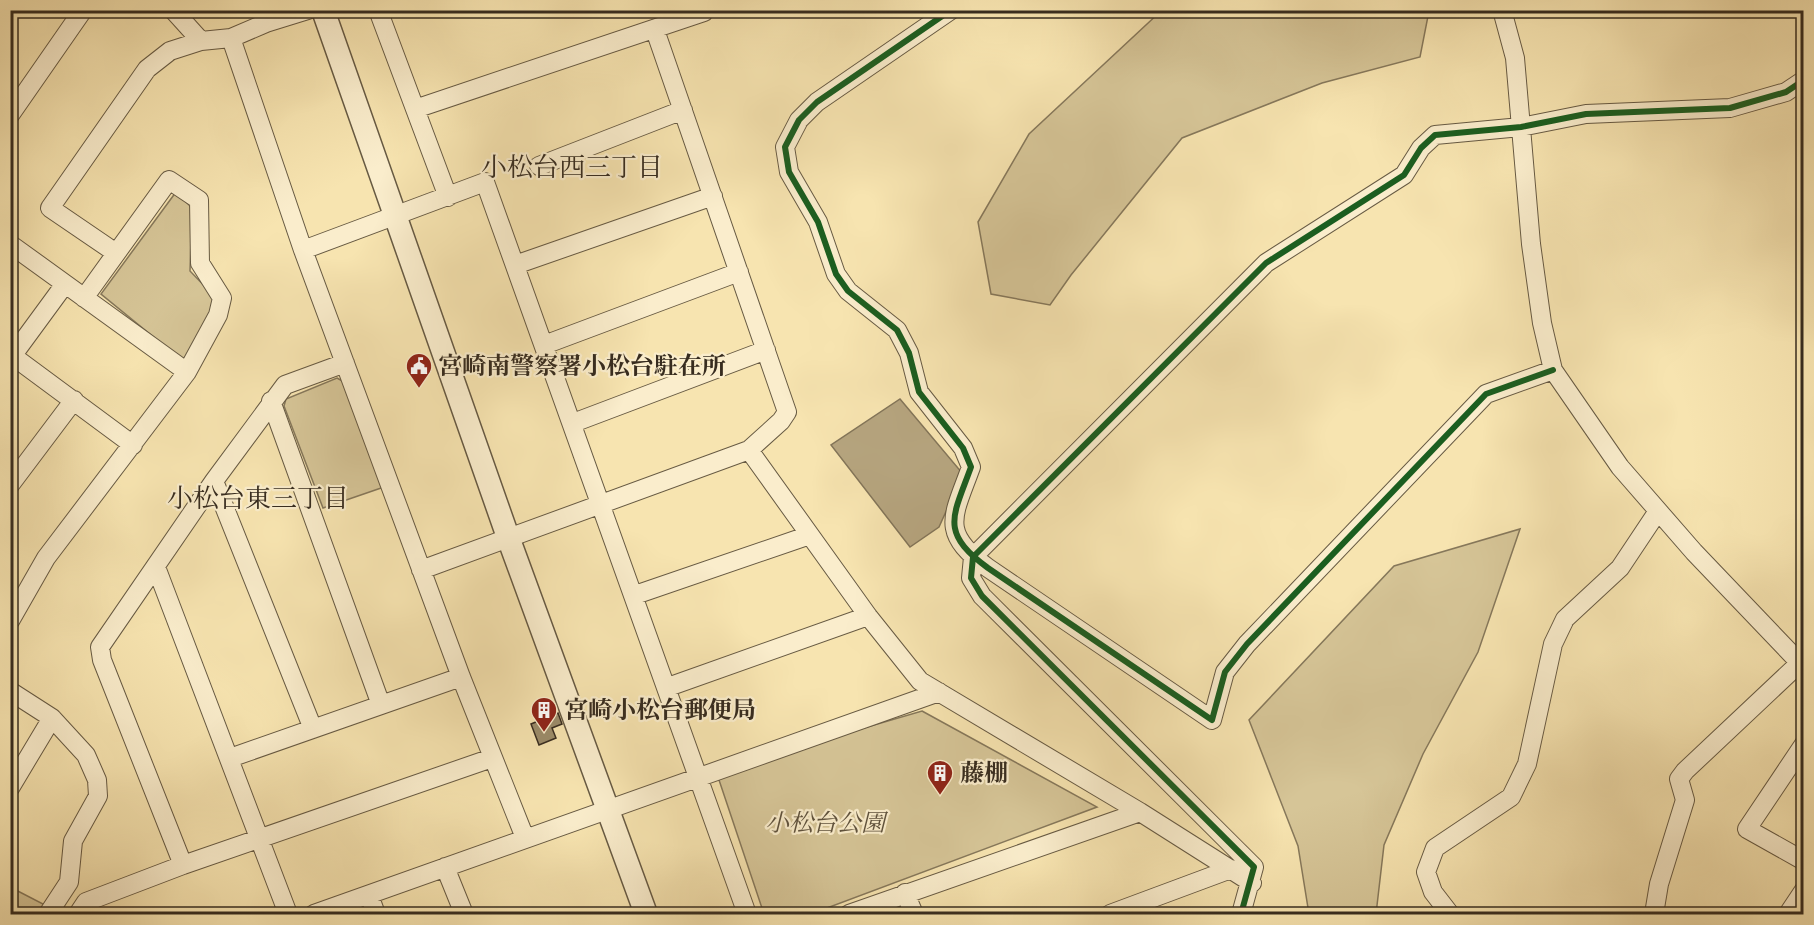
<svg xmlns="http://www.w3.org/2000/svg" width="1814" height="925" viewBox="0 0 1814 925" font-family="Vollkorn,'Noto Serif JP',serif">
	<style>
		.green { fill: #d6c597; stroke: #86785b; stroke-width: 1.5 }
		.water { fill: #b6a57f; stroke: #837559; stroke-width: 1.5 }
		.building { fill: #9b8c6a; stroke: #372c1f; stroke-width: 1.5 }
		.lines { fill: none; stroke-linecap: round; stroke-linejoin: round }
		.minor-casing { stroke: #675a43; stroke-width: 20 }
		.tertiary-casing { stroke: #675a43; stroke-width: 25 }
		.minor { stroke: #faedcc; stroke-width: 18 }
		.tertiary { stroke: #faedcc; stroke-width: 22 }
		.cycleway-casing { stroke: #faedcc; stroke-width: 10 }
		.cycleway { stroke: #1b5e20; stroke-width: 6 }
		.labels { text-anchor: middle; stroke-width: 4.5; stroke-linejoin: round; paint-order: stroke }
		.poi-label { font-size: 24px; font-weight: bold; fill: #372c1f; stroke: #faedcc; text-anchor: start }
		.park-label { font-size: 24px; font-style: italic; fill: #5f523d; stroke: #faedcc }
		.neighbourhood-label { font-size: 26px; fill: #372c1f; stroke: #faedcc }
	</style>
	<rect width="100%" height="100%" fill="#f7e4b0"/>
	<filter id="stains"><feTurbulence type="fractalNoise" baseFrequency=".00333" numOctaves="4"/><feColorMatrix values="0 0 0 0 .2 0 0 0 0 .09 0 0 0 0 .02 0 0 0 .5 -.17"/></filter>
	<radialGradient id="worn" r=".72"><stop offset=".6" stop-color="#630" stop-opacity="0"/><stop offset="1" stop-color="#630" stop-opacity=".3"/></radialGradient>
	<path class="green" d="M1161,11H1429L1420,57L1322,83L1182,138L1071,275L1050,305L991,294L978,222L1029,134Z
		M176,192L192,208L190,271L214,296L213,310L183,361L101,294Z
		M337,378L346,383L384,487L323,508L284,406L286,399Z
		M1520,529L1478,652L1423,754L1384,845L1376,914H1309L1298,846L1249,720L1394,566Z
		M922,711L1097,807L811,914H764L716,771Z
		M10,887L45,905L40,914H11Z"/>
	<path class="water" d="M900,399L963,474L939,527L910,547L831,445Z"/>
	<path class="building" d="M558,713L562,724L552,728L556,738L539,745L531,724Z"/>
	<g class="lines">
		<g class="minor-casing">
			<path id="minor" d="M173,10L201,41
				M378,10L448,197
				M951,10L817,102L799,120L785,147L789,172L818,222L836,274L848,291L897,330L909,353L919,392L963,448L971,467C953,517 939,532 988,568L1212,720L1225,672L1247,644L1486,394L1553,370
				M1502,10L1515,58L1531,244L1542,323L1553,370L1620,467L1694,552L1800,663
				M231,38L303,250L461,677L525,838
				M415,109L704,12
				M10,115L83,10
				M539,166L683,110
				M10,244L187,372
				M303,250L485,182L747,914
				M116,253L50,208L147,69L170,51L201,41L231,38L266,23L308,10
				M515,265L713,196
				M544,345L739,272
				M10,354L133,445
				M10,359L65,284
				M271,401L381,705
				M573,423L766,350
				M749,450L868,616L920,681L1140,812L1252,883
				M214,481L313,729
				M10,485L74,400
				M156,567L288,914
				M421,570L749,450L781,421L787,412L655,30
				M635,595L810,535
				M10,621L46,558L187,372L218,315L222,298L200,263L199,200L169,180L84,298
				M668,687L868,616
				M10,691L52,718L86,755L97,780L98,796L73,841L69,882L48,914
				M1804,744L1747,829L1804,861
				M230,758L461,677
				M10,788L52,718
				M183,865L102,660L100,647L214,481L285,385L345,363
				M445,867L464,914
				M905,893L914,914
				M369,895L376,914
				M78,914L86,902L183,865L492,758
				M314,914L939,692
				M849,914L1140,812
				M1110,914L1231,869
				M1241,914L1254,867L982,596L971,578L973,557L1266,263L1404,175L1421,148L1435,135L1521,127L1586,114L1730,108L1786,92L1804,80
				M1450,914L1433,892L1426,872L1435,848L1511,797L1527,764L1553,644L1565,619L1620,568L1658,511
				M1654,914L1659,884L1685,800L1679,779L1685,771L1804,659
				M1788,914L1804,890"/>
		</g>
		<g class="tertiary-casing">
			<path id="tertiary" d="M323,10L508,537L646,914"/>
		</g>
		<use href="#minor" class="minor"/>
		<use href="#tertiary" class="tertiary"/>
		<g class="cycleway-casing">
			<path id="cycleway" d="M951,10L817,102L799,120L785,147L789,172L818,222L836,274L848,291L897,330L909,353L919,392L963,448L971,467C953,517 939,532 988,568L1212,720L1225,672L1247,644L1486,394L1553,370
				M1241,914L1254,867L982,596L971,578L973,557L1266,263L1404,175L1421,148L1435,135L1521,127L1586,114L1730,108L1786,92L1804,80"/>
		</g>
		<use href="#cycleway" class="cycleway"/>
	</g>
	<defs>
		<g id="civic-pin" transform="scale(1.35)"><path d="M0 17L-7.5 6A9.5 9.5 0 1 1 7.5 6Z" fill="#8f2418" stroke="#faedcc"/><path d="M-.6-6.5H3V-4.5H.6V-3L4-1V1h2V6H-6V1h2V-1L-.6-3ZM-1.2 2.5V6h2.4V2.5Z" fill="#fff"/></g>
		<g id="building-pin" transform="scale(1.35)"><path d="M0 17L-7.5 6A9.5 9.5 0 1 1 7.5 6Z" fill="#8f2418" stroke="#faedcc"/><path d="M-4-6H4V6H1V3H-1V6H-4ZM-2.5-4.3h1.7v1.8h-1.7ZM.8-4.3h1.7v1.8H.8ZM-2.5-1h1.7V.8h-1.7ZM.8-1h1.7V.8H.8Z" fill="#fff"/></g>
	</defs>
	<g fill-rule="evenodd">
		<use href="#civic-pin" x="419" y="366"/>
		<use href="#building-pin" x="544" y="710"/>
		<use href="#building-pin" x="940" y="773"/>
	</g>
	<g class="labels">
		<g class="poi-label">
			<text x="438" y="374">宮崎南警察署小松台駐在所</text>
			<text x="564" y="718">宮崎小松台郵便局</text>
			<text x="960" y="781">藤棚</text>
		</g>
		<g class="park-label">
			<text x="825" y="831">小松台公園</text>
		</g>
		<g class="neighbourhood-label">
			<text x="572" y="176">小松台西三丁目</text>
			<text x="258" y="507">小松台東三丁目</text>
		</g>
	</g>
	<rect width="1814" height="925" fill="none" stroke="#f7e4b0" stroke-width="36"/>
	<rect x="12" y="12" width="1790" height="901" fill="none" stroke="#372c1f" stroke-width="3"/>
	<rect x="18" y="18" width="1778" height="889" fill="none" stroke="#372c1f" stroke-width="1.5"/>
	<rect width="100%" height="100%" filter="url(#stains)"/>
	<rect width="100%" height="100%" fill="url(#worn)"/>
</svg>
